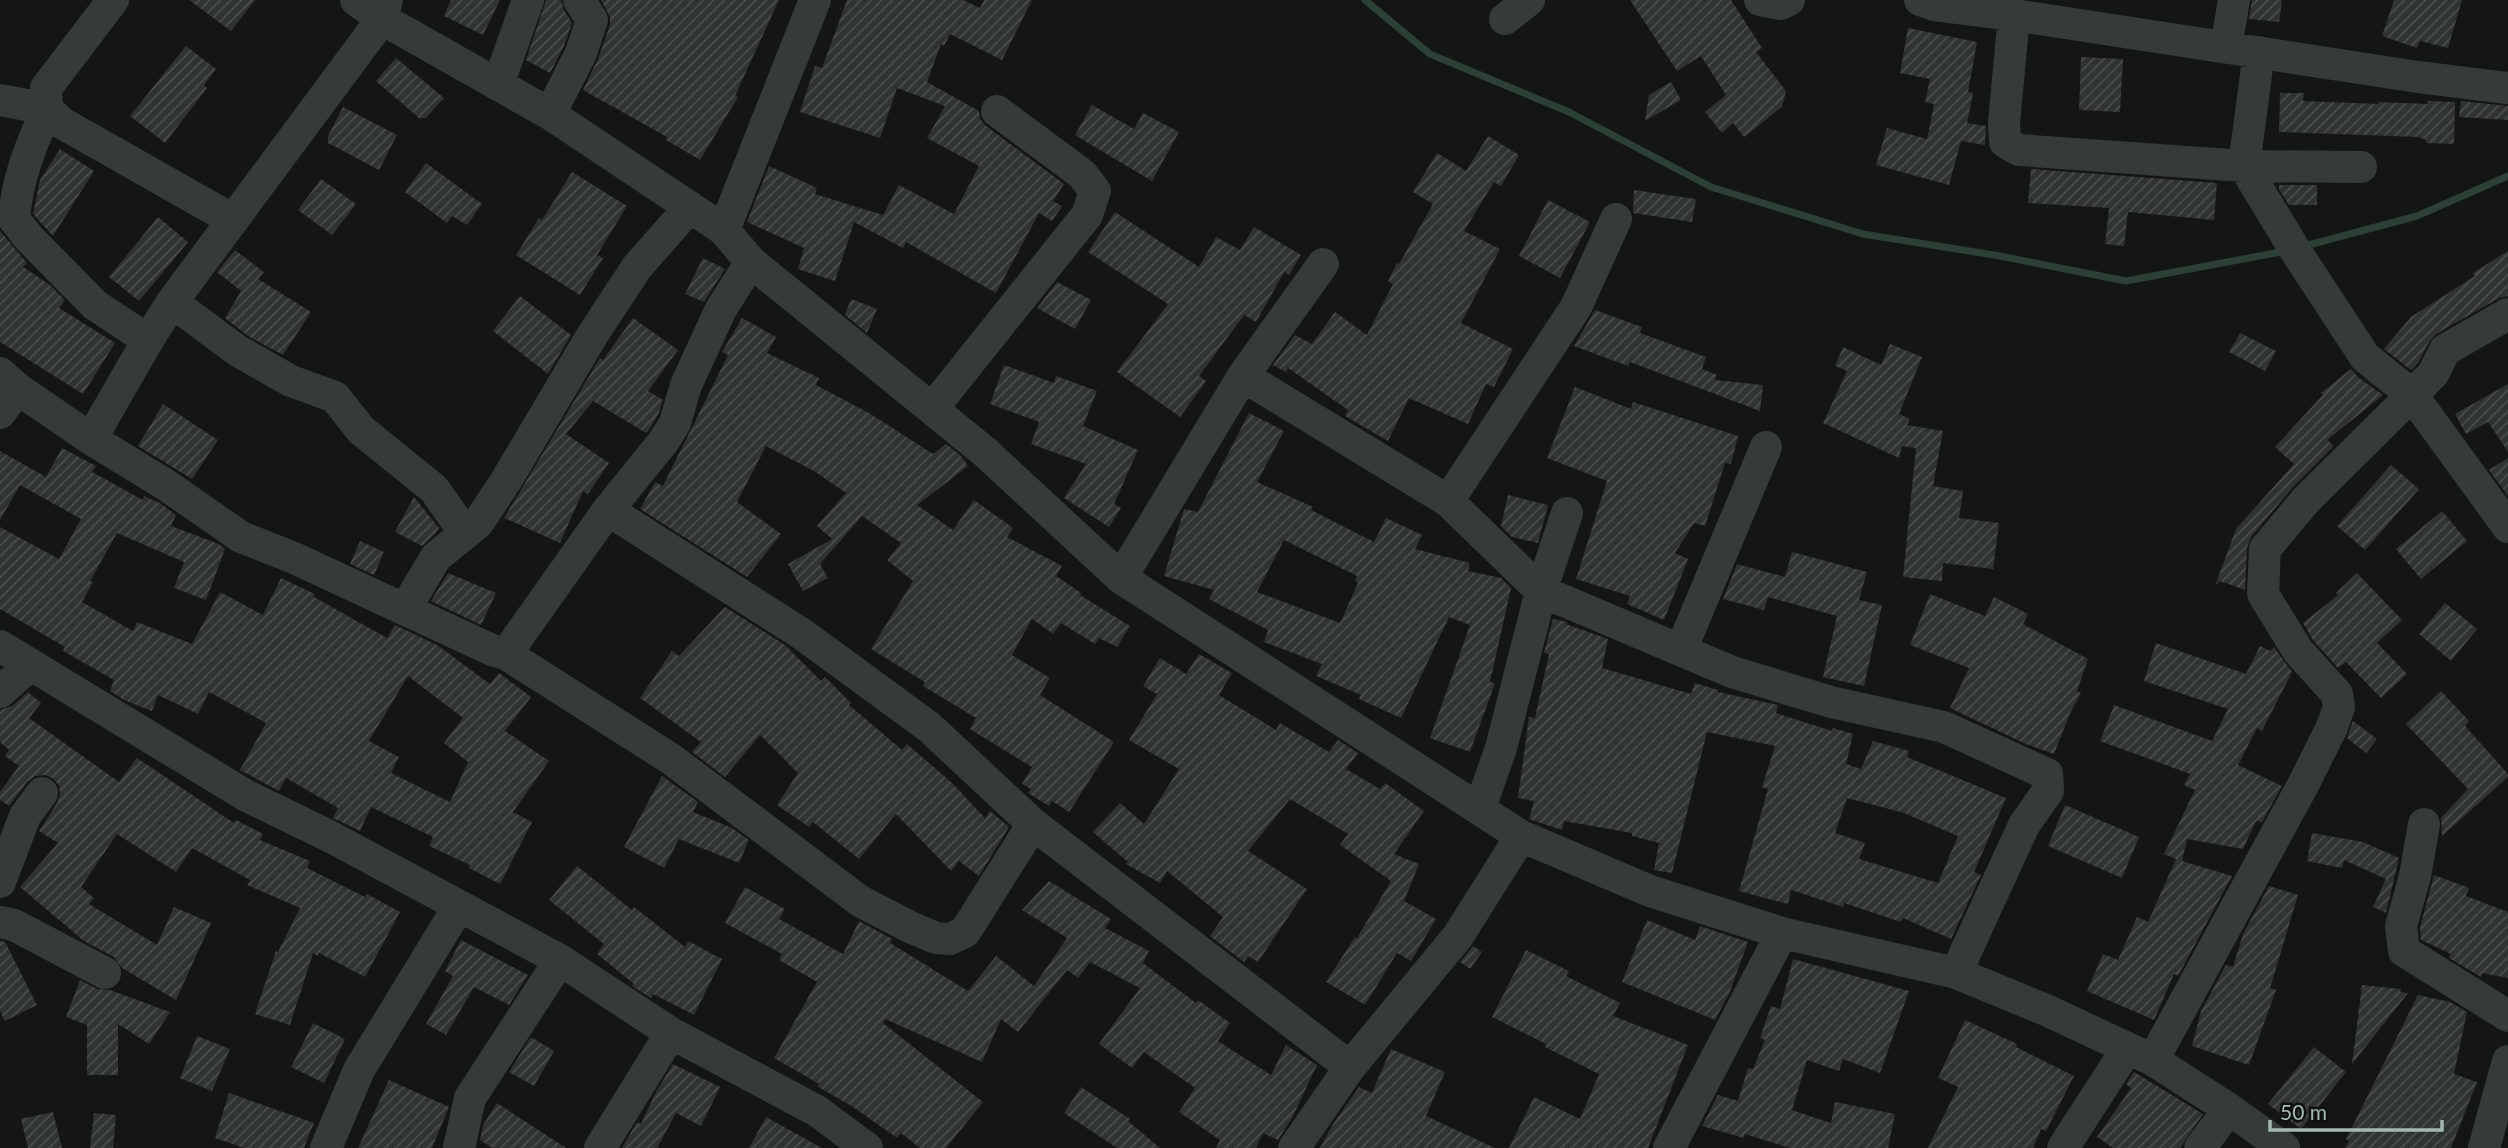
<svg xmlns="http://www.w3.org/2000/svg" width="2508" height="1148" viewBox="0 0 2508 1148" font-family="Lato,sans-serif">
	<style>
		.lines { fill: none; stroke-linecap: round; stroke-linejoin: round }
		.stream { stroke: #2c4036; stroke-width: 7 }
		.building { fill: url(#building-hatch); fill-rule: evenodd }
		.minor { stroke: #353b3b; stroke-width: 32 }
	</style>
	<defs>
		<pattern id="building-hatch" width="6" height="6" patternUnits="userSpaceOnUse" patternTransform="scale(1.75)"><rect width="6" height="6" fill="#2f3332"/><path d="M-1 1l2-2M0 6l6-6M5 7l2-2" fill="none" stroke="#4a4e4d"/></pattern>
	</defs>
	<rect width="100%" height="100%" fill="#141616"/>
	<g class="lines">
		<path class="stream" d="M1365,0L1430,54L1569,112L1711,187L1863,234L2000,256L2126,281L2286,251
			M2301,247L2417,216L2508,176"/>
	</g>
	<path class="building" d="M189,0H255L231,31Z
		M451,0H500L483,35L444,16Z
		M546,0H561L564,10L572,23L564,46L550,73L526,60Z
		M601,0H779L735,96L738,97L700,160L666,140L667,137L583,90L598,59L610,25V17Z
		M847,0H963L980,8L984,0H1032L1002,60L950,34L944,46L941,44L927,82L979,111L980,119L986,126L1064,184L1053,201L1062,206L1052,221L1039,213L996,293L906,242L903,248L854,222L835,281L798,269L804,248L747,222L769,166L817,188L815,194L883,215L899,185L954,214L979,166L927,138L945,106L897,88L880,138L800,112L815,66L822,68Z
		M1630,0H1731L1762,48L1756,52L1786,91L1782,107L1744,137L1733,123L1722,133L1705,112L1726,95L1701,56L1677,71Z
		M2252,0H2282L2279,22L2249,19Z
		M2394,0H2462L2448,48L2420,41L2417,48L2382,36Z
		M1908,28L1977,42L1968,92L1973,93L1967,123L1986,126L1985,145L1961,141L1949,185L1876,165L1887,128L1927,139L1934,104L1925,102L1930,79L1900,73Z
		M186,46L216,69L204,85L207,88L165,143L130,116Z
		M2081,57L2123,59L2120,112L2079,110Z
		M396,58L444,98L426,118H419L376,81Z
		M1671,82L1681,100L1645,121L1649,95Z
		M2280,93H2304L2303,101L2378,104V102L2428,104V101L2455,102L2454,144L2426,143V140L2419,137L2279,132Z
		M2461,101L2508,106V120L2459,117Z
		M1092,105L1134,129L1143,113L1179,132L1152,181L1075,135Z
		M343,107L397,135L379,170L328,143V136Z
		M1488,136L1519,155L1501,186L1494,182L1464,231L1500,249L1461,323L1513,349L1494,387L1486,384L1468,424L1409,398L1388,441L1345,416L1348,410L1288,368L1286,372L1273,365L1295,335L1312,344L1335,312L1367,335L1393,284L1388,281L1397,263L1399,264L1433,204L1413,192L1437,153L1466,171Z
		M60,149L94,171L53,236L33,214L40,180Z
		M426,163L482,204L467,225L452,216L447,223L405,192Z
		M2031,169L2217,183L2214,220L2128,212L2124,246L2105,244L2109,208L2028,203Z
		M572,172L627,206L597,255L603,258L580,295L516,255L539,218L542,220Z
		M321,179L356,204L332,235L298,210Z
		M2279,185H2317V205H2289L2279,189Z
		M1634,190L1696,199L1692,222L1633,213Z
		M1548,200L1590,222L1560,278L1519,256Z
		M1115,212L1199,267L1216,237L1240,250L1254,227L1301,255L1289,275L1284,272L1256,322L1244,315L1199,376L1206,381L1180,417L1117,372L1168,304L1088,252Z
		M158,217L188,242L139,301L109,277Z
		M0,231L27,263L23,267L50,285L65,300L59,308L115,343L83,394L0,342Z
		M235,250L264,272L258,279L311,312L283,355L248,336L225,318L241,291L217,272Z
		M2508,251V296L2499,298L2436,334L2429,342L2418,363L2411,370L2384,349L2411,317L2475,276L2473,273Z
		M703,258L725,269L704,302L685,294Z
		M1057,282L1091,300L1075,329L1037,308Z
		M520,296L571,335L548,374L493,331Z
		M851,299L877,309L867,333L845,315Z
		M1595,310L1642,327L1640,333L1706,357L1702,369L1717,375L1715,380L1763,385L1760,411L1630,362L1628,366L1574,346Z
		M633,318L678,350L648,391L663,400L658,415L648,431L646,433L593,401L566,434L609,463L588,494L583,491L560,543L504,518L600,358L603,360Z
		M742,318L776,337L767,353L819,378L816,385L869,413L933,454L946,444L960,455L968,466L917,505L953,530L974,500L1013,528L1007,537L1062,566L1056,576L1081,593L1080,595L1130,626L1117,647L1099,638L1095,644L1061,623L1053,634L1032,619L1012,655L1050,678L1040,695L1114,742L1069,812L1052,801L1049,806L1028,793L1031,789L1022,784L1032,767L970,729L976,718L923,686L925,682L871,649L913,581L887,560L901,543L862,516L820,564L828,578L803,591L788,564L832,539L817,526L846,493L814,471L766,446L737,502L781,534L747,577L640,509L655,482L663,486L728,355L722,352Z
		M2240,333L2276,351L2265,371L2229,352Z
		M1890,344L1922,357L1899,414L1910,419L1907,425L1943,431L1933,486L1963,491L1959,518L1999,523L1993,569L1943,563L1942,581L1903,577L1916,448L1902,446L1899,458L1823,423L1847,371L1835,366L1843,347L1881,365Z
		M1004,365L1054,383L1056,376L1097,391L1083,426L1138,450L1114,504L1121,508L1109,527L1064,498L1086,464L1031,444L1039,422L1032,419L1034,417L1031,419L990,404Z
		M2351,369L2359,378L2383,395L2327,440L2334,446L2292,488L2251,537L2247,548L2245,590L2220,581L2215,586L2236,529L2294,464L2275,447L2323,395L2321,393Z
		M2508,384V452L2488,422L2466,434L2455,414Z
		M1575,387L1631,409L1633,402L1738,436L1731,464L1725,463L1705,526L1694,523L1675,553L1688,559L1664,620L1627,604L1630,596L1576,579L1607,481L1547,458Z
		M163,404L218,440L192,479L138,446Z
		M1249,413L1284,431L1257,482L1313,507L1311,510L1374,542L1386,518L1422,535L1415,549L1470,563L1468,571L1501,578L1511,588L1490,682L1495,683L1470,752L1430,738L1470,625L1449,617L1401,718L1359,699L1361,695L1316,676L1322,664L1264,642L1268,630L1209,599L1214,590L1164,576L1184,509L1198,512ZM1284,540L1357,576L1355,581L1358,583L1340,623L1257,592Z
		M62,448L96,466L92,472L143,500L144,496L160,503L176,515L171,526L219,544L225,549L206,600L174,588L184,562L117,533L90,581L93,582L82,602L133,631L137,622L192,644L220,592L263,615L281,578L315,594L314,597L387,638L395,625L437,645L490,684L499,673L531,697L505,731L549,761L513,812L532,822L500,884L469,868L470,865L429,846L433,837L371,807L360,831L333,818L338,808L286,778L279,791L240,770L266,723L209,692L198,714L158,695L152,711L124,700L110,691L114,680L63,651L65,647L0,609V527L59,559L81,519L20,485L0,520V451L46,477ZM408,676L463,718L444,743L468,762L450,802L391,773L399,757L369,741Z
		M2508,458V496L2489,470Z
		M2391,465L2419,489L2365,550L2337,526Z
		M1508,495L1548,505L1538,543L1512,537L1501,526Z
		M414,497L439,528L435,534L422,546L395,532Z
		M2442,511L2467,541L2421,579L2396,549Z
		M360,541L384,552L374,575L350,564Z
		M1792,552L1867,572L1859,600L1882,605L1864,686L1823,677L1837,616L1768,597L1764,610L1723,599L1737,564L1785,577Z
		M448,573L496,593L481,625L431,601Z
		M2357,573L2402,620L2377,643L2407,674L2381,698L2346,662L2338,668L2313,640L2303,623L2338,595L2336,593Z
		M1930,594L1985,616L1994,597L2028,614L2023,624L2088,659L2077,691L2081,693L2070,713L2054,754L2026,744L1950,708L1969,668L1910,645Z
		M2445,603L2477,629L2451,661L2419,634Z
		M725,607L785,645L821,681L825,677L851,703L849,705L902,750L907,744L951,782L985,818L990,811L1009,827L979,876L959,861L951,871L896,814L859,859L813,822L809,827L777,805L798,773L760,735L725,777L692,752L701,742L640,698L672,651L679,656Z
		M1553,619L1567,622L1566,624L1608,639L1602,668L1691,694L1695,683L1718,690V692L1778,705L1776,713L1832,731L1833,728L1853,734L1846,764L1861,769L1873,741L1909,751L1907,757L2006,798L1974,872L1981,875L1951,939L1903,918L1901,922L1844,903L1843,907L1791,890L1788,904L1739,891L1768,789L1762,787L1775,746L1707,732L1672,873L1654,870L1659,843L1632,836V833L1564,821L1562,830L1529,819L1534,801L1518,798L1529,717L1535,718L1549,654L1544,653ZM1847,798L1904,813L1958,836L1938,883L1859,859L1865,843L1835,833Z
		M2156,643L2246,674L2260,646L2270,651L2274,647L2292,672L2262,731L2257,728L2238,765L2282,786L2262,822L2256,821L2243,849L2187,839L2182,861L2232,876L2178,976L2174,974L2154,1020L2087,991L2103,954L2118,960L2137,917L2148,922L2176,859L2164,854L2195,790L2184,785L2190,774L2100,741L2114,705L2212,741L2228,709L2144,681Z
		M1199,654L1232,673L1219,695L1276,730L1280,723L1329,752L1338,740L1358,753L1346,769L1380,789L1385,783L1424,811L1394,854L1419,864L1404,901L1436,919L1411,961L1397,953L1365,1005L1326,982L1355,937L1357,938L1391,881L1340,845L1348,834L1290,799L1248,851L1307,889L1258,962L1248,956L1244,962L1210,936L1223,917L1167,871L1160,883L1126,864L1128,862L1093,832L1120,803L1144,824L1179,769L1129,740L1157,694L1143,686L1160,658L1186,674Z
		M2441,691L2469,721L2465,726L2508,774V777L2442,836L2441,818L2468,789L2406,724Z
		M28,692L41,703L29,718L119,782L137,758L234,823L236,820L263,834L260,840L310,861L307,868L365,897L367,894L400,912L365,977L319,953L318,956L313,953L290,1025L255,1014L276,951L278,952L300,908L247,885L250,880L192,848L176,872L117,834L81,887L94,898L89,904L157,945L174,907L211,923L176,1000L122,968L114,957L84,941L20,887L58,843L39,831L57,803L60,794L59,785L52,778L45,775L35,776L27,782L9,806L0,800V792L19,766L5,756L9,750L0,742V710L12,706Z
		M2353,721L2377,739L2366,753L2347,738Z
		M662,776L698,802L693,812L732,828L749,840L739,863L679,839L664,868L624,847Z
		M2065,805L2139,837L2122,878L2048,846Z
		M2312,833L2363,842L2399,858L2386,913L2373,907L2386,879L2344,860L2342,868L2307,861Z
		M577,866L632,910L634,907L685,947L688,941L722,959L694,1015L653,994L651,998L632,986L634,984L597,954L604,944L549,900Z
		M2434,875L2469,888L2466,896L2508,912V978L2482,973L2481,977L2449,958L2451,954L2421,940L2420,927Z
		M1049,881L1111,919L1105,928L1149,951L1143,963L1196,1003L1198,1000L1230,1023L1218,1041L1271,1075L1286,1045L1317,1065L1292,1118L1278,1140L1263,1133L1256,1148H1216L1220,1140L1179,1112L1195,1088L1144,1052L1132,1068L1099,1044L1140,988L1090,962L1078,978L1067,970L1018,1032L1001,1019L982,1062L885,1019L883,1023L983,1102L946,1148H920L901,1133L897,1138L853,1107L817,1086L819,1084L774,1058L817,982L779,960L782,954L725,923L745,887L785,909L779,919L843,954L859,921L892,939L890,943L968,991L996,956L1034,986L1067,938L1022,910Z
		M2269,886L2298,895L2270,988L2276,990L2249,1065L2192,1046L2201,1011L2226,965L2233,967L2243,934Z
		M1647,920L1695,940L1700,926L1748,942L1729,994L1715,1020L1622,982Z
		M461,940L528,975L509,1005L474,987L446,1035L426,1024L453,976L445,971Z
		M0,941L5,942L37,1005L5,1021L0,1011Z
		M1473,946L1482,952L1470,969L1460,962Z
		M1526,950L1569,971L1566,976L1620,1003L1613,1016L1688,1045L1648,1148H1509L1534,1097L1580,1119L1599,1074L1545,1047L1546,1044L1492,1017Z
		M1793,959L1909,991L1880,1073L1843,1059L1839,1071L1807,1060L1792,1110L1831,1123L1835,1102L1895,1114L1888,1148H1790L1745,1134L1744,1138L1702,1126L1718,1095L1738,1101L1748,1068L1753,1069L1765,1040L1760,1038L1771,1006L1780,1009Z
		M80,980L97,989L110,990L170,1012L149,1044L118,1024V1075H87V1025L66,1017Z
		M2362,985L2401,989L2400,992L2408,993L2352,1064Z
		M2418,995L2450,1002L2467,1012L2454,1074L2477,1082L2451,1148H2345L2349,1141L2346,1139Z
		M1965,1020L2017,1044L2016,1047L2074,1076L2046,1131L2041,1129L2033,1148H1928L1958,1087L1938,1078Z
		M313,1023L345,1039L324,1083L291,1067Z
		M197,1036L230,1049L212,1091L180,1078Z
		M531,1037L554,1051L534,1086L509,1072Z
		M2314,1047L2346,1072L2301,1129L2268,1104Z
		M1391,1049L1445,1072L1426,1116L1495,1148H1320L1333,1124L1359,1087L1372,1093Z
		M673,1064L720,1087L701,1126L676,1113L657,1148H622L637,1122L641,1124L656,1092Z
		M2134,1072L2203,1114L2180,1148H2113L2097,1137L2131,1088L2126,1084Z
		M389,1080L449,1107L432,1148H358Z
		M1081,1087L1130,1119L1128,1121L1160,1148H1117L1064,1113Z
		M229,1093L314,1123L304,1148H244L215,1138Z
		M497,1103L566,1148H492L480,1140L483,1125Z
		M53,1112L62,1148H28L21,1119Z
		M94,1113L116,1115L113,1148H90Z
		M766,1117L822,1148H749Z"/>
	<g class="lines">
		<path class="minor" d="M113,0L46,88L47,109L62,123L233,220
			M356,0L382,19L550,114L724,230L751,262L985,452L1121,578L1521,836L1650,891L1782,933L1956,973L2046,1010L2153,1060L2229,1109L2284,1148
			M1760,0L1781,4L1789,0
			M1920,0L1934,5L2014,15L2418,77L2508,88
			M2014,15L2004,123L2005,142L2019,150L2244,166L2361,167
			M1505,19L1529,0
			M2226,47L2234,0
			M2259,52L2244,166L2295,250L2365,357L2412,395L2508,527
			M498,85L528,0
			M0,100L47,109C31,145 17,179 14,219L28,237L95,305L148,340
			M550,114L581,53L592,20L579,0
			M724,230L815,0
			M172,302L238,351L291,381L335,397L361,430L434,489L465,533
			M0,373L18,389L91,439L166,485L241,537L294,558L492,650L506,654L671,759L860,901L910,927L936,938L950,939L965,932L1033,824
			M1243,376L1448,501L1541,591L1732,672L1831,702L1944,727L2047,774L2048,791L2024,825L1956,973
			M932,409L1087,215L1095,191L1082,174L997,111
			M0,413L18,389
			M91,439L148,340L172,302L382,19L387,0
			M1448,501L1576,307L1616,219
			M608,510L802,634L929,727L1033,824L1350,1067
			M1121,578L1243,376L1323,264
			M405,609L436,557L478,523L507,479L593,334L637,267L690,207
			M0,646L245,795L331,837L560,960L671,1033L817,1111L867,1148
			M1681,650L1766,447
			M506,654L608,510L663,442L675,423L686,385L721,309L751,262
			M0,692L30,665
			M1480,808L1501,748L1541,591L1567,513
			M2424,824L2415,876L2401,926L2404,951L2508,1016
			M0,882L25,816L42,793
			M0,922L14,925L105,973
			M2153,1060L2303,785L2332,727L2339,707L2337,694L2298,651L2263,594L2265,549L2306,500L2433,374L2445,350L2508,314
			M326,1148L359,1070L459,906
			M459,1148L470,1098L560,960
			M600,1148L671,1033
			M1294,1148L1350,1067L1458,936L1521,836
			M1669,1148L1782,933
			M2063,1148L2127,1049
			M2200,1148L2229,1109
			M2484,1148L2508,1061"/>
	</g>
	<path d="M2270 1120v10h172v-10" fill="none" stroke="#a5b8b2" stroke-width="3.5"/>
	<text x="2280" y="1120" font-size="21" fill="#a5b8b2" stroke="#0f1111" stroke-width="5" paint-order="stroke">50 m</text>
</svg>
